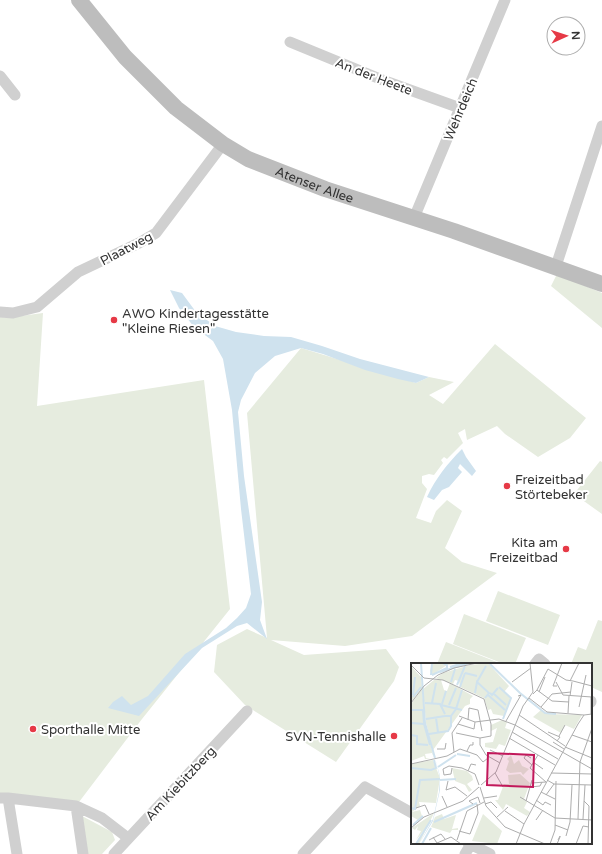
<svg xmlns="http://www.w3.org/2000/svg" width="602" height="854" viewBox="0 0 602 854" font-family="'Varela Round',sans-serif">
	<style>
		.green { fill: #e6ecdf }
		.water { fill: #cfe2ee }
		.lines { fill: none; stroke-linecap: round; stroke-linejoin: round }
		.street { stroke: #d0d0d0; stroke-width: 11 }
		.secondary { stroke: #bdbdbd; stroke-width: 16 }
		.poi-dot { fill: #e63946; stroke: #fff; stroke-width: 1.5 }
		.labels { text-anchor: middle; stroke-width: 4; stroke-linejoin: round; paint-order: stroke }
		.street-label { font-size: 13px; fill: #333; stroke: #fff }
		.poi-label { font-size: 13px; fill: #333; stroke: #fff; text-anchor: start }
		.inset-river { fill: none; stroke: #cfe2ee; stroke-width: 2 }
		.inset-road { fill: none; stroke: #adadad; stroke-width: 1 }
		.view { fill: #c2185b; fill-opacity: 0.15; stroke: #c2185b; stroke-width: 2 }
		.inset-edge { fill: none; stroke: #333; stroke-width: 2 }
	</style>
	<rect width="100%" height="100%" fill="#fff"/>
	<path class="green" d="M557,274L602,293V328L551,286Z
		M43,313L37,406L204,380L230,609L142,719L76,806L0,798V316L6,318Z
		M495,344L586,418L570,438L538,457L505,434L497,426L467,440L465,429L458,433L463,443L447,459L444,457L441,460L443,463L434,475L429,474L422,476V483L427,489L416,518L431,523L436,511L447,500L462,511L445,548L462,562L497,573L412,636L345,646L271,640L304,655L386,649L399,667L394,681L336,762L245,705L214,672L217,645L247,629L267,638L247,413L301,348L416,383L429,377L454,382L429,395L443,404Z
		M600,461L602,462V514L574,494Z
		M498,591L560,615L548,645L486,621Z
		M464,614L526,638L515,664H504L453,644Z
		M598,620L602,621V692L591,687V664H571L578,647L586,650Z
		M446,642L502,664H437Z
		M82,816L112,832L115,840L102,854H86Z"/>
	<path class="water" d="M170,290L182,293L196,312L215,326L236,332L264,336L291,337L322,346L360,359L429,377L416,383L398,379L365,370L323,354L301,348L275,356L255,373L241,400L238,412L244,476L262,602L260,620L267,639L247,623L237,626L202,648L139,716L108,708L113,702L122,696L131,705L148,696L185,654L226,628L237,618L246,608L251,594L241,509L232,410L223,359L213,341L194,327L179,308Z
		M462,449L466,457L476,471L472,476L460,464L458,468L462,472L449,487L442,490L434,500L427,497C436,478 447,464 462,449Z"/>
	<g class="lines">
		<path class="street" d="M290,42L385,81L460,108
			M0,76L15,95
			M414,218L505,0
			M556,266L602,126
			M0,312L13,313L37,307L78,272L139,243L156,233L223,144
			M535,664L539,659L545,664
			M591,701V702
			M0,798H8L76,806L102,818L128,838
			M8,798L17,854
			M76,806L83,854
			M468,843L490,854
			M114,854L247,711
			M303,854L365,787L412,813
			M465,854L471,844"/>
		<path class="secondary" id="s1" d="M79,0L125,57L176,108L223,144L248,159L325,189L454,231L602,284"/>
	</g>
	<g class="poi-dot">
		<circle cx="114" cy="320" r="4"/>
		<circle cx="507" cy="486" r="4"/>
		<circle cx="566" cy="549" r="4"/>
		<circle cx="33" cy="729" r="4"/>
		<circle cx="394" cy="736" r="4"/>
	</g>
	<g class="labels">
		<g class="street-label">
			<text transform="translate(374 76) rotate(21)" y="5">An der Heete</text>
			<text transform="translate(460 109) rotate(-67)" y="5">Wehrdeich</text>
			<text dy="5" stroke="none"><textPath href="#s1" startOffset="305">Atenser Allee</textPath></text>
			<text transform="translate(126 248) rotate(-28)" y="5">Plaatweg</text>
			<text transform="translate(180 783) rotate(-47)" y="5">Am Kiebitzberg</text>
		</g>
		<g class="poi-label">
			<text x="122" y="318">AWO Kindertagesstätte<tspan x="122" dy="15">"Kleine Riesen"</tspan></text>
			<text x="515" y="484">Freizeitbad<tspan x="515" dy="15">Störtebeker</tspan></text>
			<text x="558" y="547" text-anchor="end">Kita am<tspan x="558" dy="15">Freizeitbad</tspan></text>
			<text x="41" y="734">Sporthalle Mitte</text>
			<text x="386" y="741" text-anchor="end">SVN-Tennishalle</text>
		</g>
	</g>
	<g transform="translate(411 663)">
		<rect width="181" height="181" fill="#fff"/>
		<path d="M21,0H51L36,2L21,12L19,8ZM77,0L98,23L93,29L100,35L93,53L82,51L80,46L77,47L73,35L49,24L48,18L44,17L42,21L25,15L32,10L59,2ZM0,3L10,14L11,25L0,40ZM23,17H30L33,27L36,28L39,20L62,33L59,36V41L54,43L22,87L15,60L12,26ZM11,26L14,60L23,95L21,90L14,91L15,95L19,96H14L13,93L0,98V41ZM130,47L136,51L171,52L163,66L154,62L150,70L122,54ZM91,57L96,59L94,65L100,67L94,83L88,81L85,86L74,84V80L82,79L86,65L80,68V62ZM100,92L103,101L108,97L111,103L118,106L112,112L110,109L99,110L95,107L98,98L96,96ZM22,97L29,115L25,140L8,139L9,143L1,149L9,147L11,153L7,157L0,153V105L10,107L0,105V101ZM41,105L56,108L61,113L62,117L56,121L61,127L58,129L54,122L44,118ZM109,111L119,120L113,136L116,139L113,145L119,149L116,153L95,141L92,147L84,137H87L93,121H98L97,112ZM23,150L8,181H5L16,164L5,177L10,168L6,167L7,163L4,167L1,165ZM31,151L33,156L45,152L41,166L47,165V167H41L39,170L20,164L24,154ZM72,151L91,168L86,181L61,178Z" fill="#e6ecdf"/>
		<path d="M24,95L29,113V127L22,158L8,181L22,156L28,129L29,115Z" fill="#cfe2ee"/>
		<path class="inset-river" d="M10,0L14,60L24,95M78,0L109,30L134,50L145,51M39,4L52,0M29,9L58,0M54,10L66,13M20,12L21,0M21,12L36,5V2L32,0M40,19L44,6M66,19L75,3M46,22L54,3M49,24L54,10M88,24L100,35L92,56M64,30L66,19L78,30L74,35M79,30L81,32L87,25M82,30L95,42M2,32L4,14M77,32L94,47M2,34L10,24M14,40L29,41L34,51M21,40L25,20M31,41L35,28M30,42L51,47M38,42L45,25M0,47H12L13,60M34,53H40L45,46L51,27M25,55L27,69M15,56L34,53M0,60L13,61L19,82M18,71L37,68L40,63V53M0,72L6,73V81L17,82M46,91L59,93M27,104L45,92M0,105L20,107L25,105L23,97M29,117L45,116M0,145L4,146L9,117L29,116M23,159L66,140M2,162L12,153M5,181L20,157M11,181L20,165"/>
		<path class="inset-road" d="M0,2L13,15L32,17L73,36L80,61V73L69,75L45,70M159,18L168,0M162,18L181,23M101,19L120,5M145,19L152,32L181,34M146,23H142L151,0M126,27L141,38L158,39M128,29L134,14M122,31L126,27L137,6L155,17L162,18M159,33L161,19M180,34V51M118,35L136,49L173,52M0,40L13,23L27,12L43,5L66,0M130,44L141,31L160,29M168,44L175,12M157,50L158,33M108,52L154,83M48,53L64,59L88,56L104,62L181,106M57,57L58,45L67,47L71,68M95,58L110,32L107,33M47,61L63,66L64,59M101,69L147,96M137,69L149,74L146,78M161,72L181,79M148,73L154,62M69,75V82L75,92L89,100M98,75L144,102M142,79L153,86M154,84L181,95M26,86H34L35,80M79,87L92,93M56,88L59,82H62V79M43,89L41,70L51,55M66,92L72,99L77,95M127,92L119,105L135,119M120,95L115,92L113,95L121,102M122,99L132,106M0,101L36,93L49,86L66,92M41,105L40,111L33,112L32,106L38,103L51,105L64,111L68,122M57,108L60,101L65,102M84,110L92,124M140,110L181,111M136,117L143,121L181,122M37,118L35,127L44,124L56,133M120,120L135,119M70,122L85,109L112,43L122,29L119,0M69,124L75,143L94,164L134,181M119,124L129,123L131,119M130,129L144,136M135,132L143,121M31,133L36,144M109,134L144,155L181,157M73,135L86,133M125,137L132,142L134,139L140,142M115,138L121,117M173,138L178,143L177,181M62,141L58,138L67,134L69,140M74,141L80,139L86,145M5,145L14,142L18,151M94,148L113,161M86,154L97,144M167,156L169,99L181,65M172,156L174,122M125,157L132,147M144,162L157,167M0,165L13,154L52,138L68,124M48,168L59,171L67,150L66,141M155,173L159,159L161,122M22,174L26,180L40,174L50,181M18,177L30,171L34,176M46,177L56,148L73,139M105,181L113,161L167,61L173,52L181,51M139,181L144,167L145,118M146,181L149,174V173L147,177M165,181L172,163L178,164"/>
		<path class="view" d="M77,90L123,92L122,124L76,122Z"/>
		<rect width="181" height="181" class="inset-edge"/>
	</g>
	<g transform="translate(566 36) rotate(87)"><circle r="19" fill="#ffffff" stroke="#adadad"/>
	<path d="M0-3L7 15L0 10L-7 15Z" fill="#e63946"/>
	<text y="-6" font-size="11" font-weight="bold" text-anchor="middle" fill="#333333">N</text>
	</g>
</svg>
